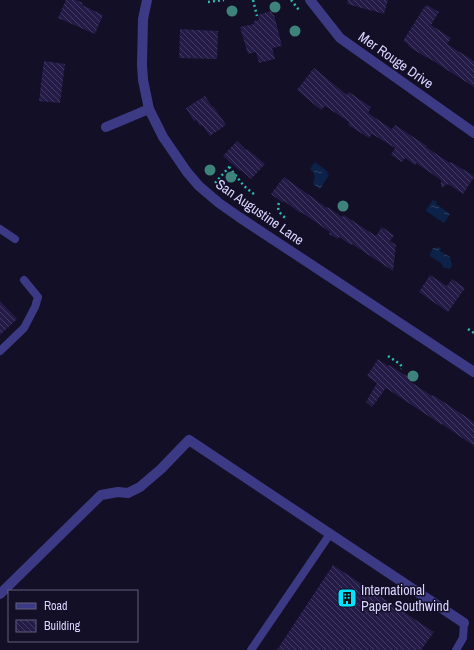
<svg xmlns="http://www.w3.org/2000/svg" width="474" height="650" viewBox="0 0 474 650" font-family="'Archivo Narrow',sans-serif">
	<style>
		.water { fill: url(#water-ripples) }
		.building { fill: url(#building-back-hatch) }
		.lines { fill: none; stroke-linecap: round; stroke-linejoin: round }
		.path { stroke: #2fb8b0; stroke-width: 2.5; stroke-dasharray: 2 3; stroke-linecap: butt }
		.lane { stroke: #3d3a85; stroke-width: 8 }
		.street { stroke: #3d3a85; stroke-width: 10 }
		.tree { fill: #3d827b }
		.labels { text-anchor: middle; stroke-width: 3; stroke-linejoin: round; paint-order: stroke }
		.street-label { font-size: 14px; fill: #d9d4ff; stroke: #130f26 }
		.poi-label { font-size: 14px; fill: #d9d4ff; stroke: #130f26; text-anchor: start }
	</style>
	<defs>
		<pattern id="water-ripples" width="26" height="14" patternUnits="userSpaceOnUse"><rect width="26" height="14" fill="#0c2248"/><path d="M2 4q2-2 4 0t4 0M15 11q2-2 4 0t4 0" fill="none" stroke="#2f4163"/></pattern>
		<pattern id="building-back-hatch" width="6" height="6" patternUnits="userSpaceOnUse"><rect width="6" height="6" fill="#241b47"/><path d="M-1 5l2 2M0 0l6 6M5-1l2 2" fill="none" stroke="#433b63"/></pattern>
	</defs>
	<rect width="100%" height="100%" fill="#130f26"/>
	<path class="water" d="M315,162L328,172L327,174L329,175L320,189L313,184C315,178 316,174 310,169Z
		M433,200L437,202L436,204L450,214L444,223L426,211V210Z
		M438,247L441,248L440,251L450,257L452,265L451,267V268L448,269L447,268H444L441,263L430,256V254L433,248H437Z"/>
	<path class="building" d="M66,0H76L83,3L82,5L91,9H90L103,15L95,34L58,18Z
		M348,0H388L384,14L347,4Z
		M427,5L439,12L431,25L451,38L447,44L474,61V87L427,57V58L408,46L409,45L403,41L425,6L426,7Z
		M271,11L273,15H274L282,46L272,48L275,59L259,63L256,52L248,54L240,27L254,24V21L259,20L258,15Z
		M180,29L218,31L217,59L179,58Z
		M44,61L65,64L60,103L39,101Z
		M314,68L347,95L349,92L371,107L368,113L392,129L395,125L427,146L426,147L450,163L451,162L474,176V177L463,194L448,184L441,188V180L416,163L415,165L405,158L402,162L391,155L395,148L372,134L369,138L348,125L349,122L325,106L321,110L297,90Z
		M205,96L212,107L213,106L226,125L210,136L202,125L200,126L196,120L194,121L186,108Z
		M237,141L246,150L247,149L265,164L251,179L241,170L240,171L223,156Z
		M284,177L327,208L328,207L342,217L344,215L376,236L382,227L394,235L390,241L396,245L393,271L352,244L351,245L339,237L338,239L329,234L330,232L301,212L300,213L284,201L283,203L271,194Z
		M430,275L447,286L452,279L465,288L448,312L419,292Z
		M0,301L17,319L0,335Z
		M378,359L388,366L389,365L410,378L408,380L432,396L433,395L474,422V446L442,424V425L386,388L372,407L366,402L377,383L367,376Z
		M333,565L434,632L421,650H277Z"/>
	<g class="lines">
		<path class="path" d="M253,0L257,16
			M291,0L299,10
			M208,2L224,0
			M229,167L244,186L255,195
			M215,183L231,165
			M279,203C276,210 281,215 287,219
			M468,329L474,333
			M388,356L400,364L402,367L401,369"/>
		<path class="lane" d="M0,229L15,239
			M0,351L24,328L35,307L38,297L24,280
			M251,650L330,534
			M456,650L463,638L464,623"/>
		<path class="street" d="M147,0L143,19L142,65L143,80L149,109L163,137L187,172L199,186L219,203L239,217L474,372
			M310,0L340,38L474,133
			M106,127L149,109
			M0,594L101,495L118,492L128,493L140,487L161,469L189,440L464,623"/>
	</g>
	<g class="tree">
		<circle cx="275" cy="7" r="5.5"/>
		<circle cx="232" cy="11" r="5.5"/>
		<circle cx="295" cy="31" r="5.5"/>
		<circle cx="210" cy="170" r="5.5"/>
		<circle cx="231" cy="177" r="5.5"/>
		<circle cx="343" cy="206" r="5.5"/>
		<circle cx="413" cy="376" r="5.5"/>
	</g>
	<defs>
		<g id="building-square" transform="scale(1)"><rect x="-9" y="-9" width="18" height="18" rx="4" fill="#00e5ff" stroke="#130f26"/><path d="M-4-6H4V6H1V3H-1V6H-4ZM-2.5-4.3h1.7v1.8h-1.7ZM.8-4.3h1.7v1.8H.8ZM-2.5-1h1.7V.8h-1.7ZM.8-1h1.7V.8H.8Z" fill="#111"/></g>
	</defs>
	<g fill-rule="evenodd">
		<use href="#building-square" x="347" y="598"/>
	</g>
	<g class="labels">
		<g class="street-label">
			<text transform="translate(396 60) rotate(35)" y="5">Mer Rouge Drive</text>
			<text transform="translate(260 212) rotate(35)" y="5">San Augustine Lane</text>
		</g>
		<g class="poi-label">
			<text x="361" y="595">International<tspan x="361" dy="16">Paper Southwind</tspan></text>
		</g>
	</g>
	<rect x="8" y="590" width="130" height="52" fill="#130f26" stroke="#625e7d"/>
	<rect x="16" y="603" width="20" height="6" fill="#3d3a85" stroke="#625e7d"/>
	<text x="44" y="610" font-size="12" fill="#d9d4ff">Road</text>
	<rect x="16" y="620" width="20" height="12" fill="url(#building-back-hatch)" stroke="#625e7d"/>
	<text x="44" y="630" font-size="12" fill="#d9d4ff">Building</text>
</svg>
